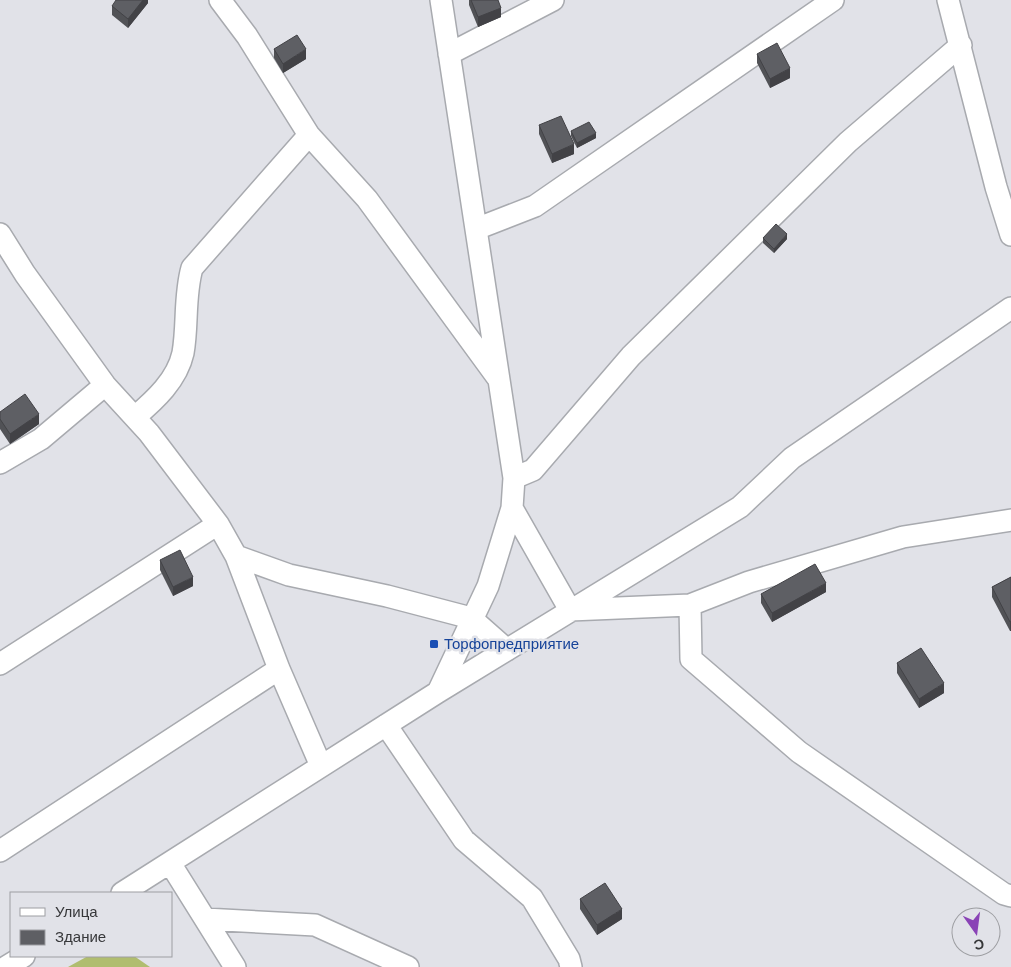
<svg xmlns="http://www.w3.org/2000/svg" width="1011" height="967" viewBox="0 0 1011 967" font-family="Arial,sans-serif">
	<style>
		.forest { fill: #b0bd6f }
		.lines { fill: none; stroke-linecap: round; stroke-linejoin: round }
		.minor-casing { stroke: #a8aaaf; stroke-width: 24 }
		.minor { stroke: #fff; stroke-width: 21 }
		.wall { fill: #515256 }
		.shaded-wall { fill: #424246 }
		.building { fill: #5e5f64; stroke: #424246 }
		.transit-dot { fill: #1a4fb4; stroke: #e1e2e8; stroke-width: 2 }
		.labels { text-anchor: middle; stroke-width: 5; stroke-linejoin: round; paint-order: stroke }
		.transit-label { font-size: 15px; fill: #164399; stroke: #e1e2e8; text-anchor: start }
	</style>
	<rect width="100%" height="100%" fill="#e1e2e8"/>
	<path class="forest" d="M88,956H134L150,967H68Z"/>
	<g class="lines">
		<g class="minor-casing">
			<path id="minor" d="M220,0L247,36L309,135L367,199L497,377
				M948,0L996,187L1011,235
				M449,54L553,0
				M476,229L535,206L833,0
				M0,234L25,274L105,385L149,433L218,524L236,556L289,575L387,596L471,618L507,650
				M135,417C155,400 177,380 183,353C188,325 184,296 192,268L309,135
				M0,463L41,439L105,385
				M514,478L533,470L631,356L848,142L961,45
				M512,508L570,610L690,605L749,582L903,537L1011,520
				M236,556L279,669L321,766
				M690,605L691,659L799,752L1004,894L1011,896
				M0,664L218,524
				M438,692L488,586L512,508L514,478L441,0
				M386,725L464,840L532,898L569,959L571,967
				M0,851L279,669
				M170,863L235,967
				M122,893L438,692L740,507L792,458L1011,308
				M205,919L315,925L408,967
				M6,967L24,956"/>
		</g>
		<use href="#minor" class="minor"/>
	</g>
	<path class="wall" d="M148,0V3L128,28L112,15V6Z
		M469,0H498L501,17L478,27L469,5Z
		M274,49L306,59L283,73L274,58Z
		M757,54L790,78L770,88L757,63Z
		M539,125L574,154L552,163L539,134Z
		M571,131L596,138L577,148L571,136Z
		M763,238L787,239L774,253L763,243Z
		M0,412L39,424L10,444L0,429Z
		M160,560L193,586L173,596L160,570Z
		M1011,577L1010,631L992,597V587Z
		M826,592L772,622L761,603V594Z
		M897,663L944,693L919,708L897,673Z
		M580,899L622,919L597,935L580,909Z"/>
	<path class="shaded-wall" d="M143,0H148V3L128,28V19Z
		M501,8V17L478,27V17Z
		M306,49V59L283,73V64Z
		M790,68V78L770,88V79Z
		M596,133V138L577,148V143Z
		M574,144V154L552,163V154Z
		M787,234V239L774,253V249Z
		M39,414V424L10,444V434Z
		M193,577V586L173,596V587Z
		M826,583V592L772,622V613Z
		M1011,621V631H1010V622Z
		M944,683V693L919,708V699Z
		M622,909V919L597,935V925Z"/>
	<path class="building" d="M116,0H143L128,19L112,6Z
		M471,0H498L501,8L478,17Z
		M297,35L306,49L283,64L274,49Z
		M777,43L790,68L770,79L757,54Z
		M561,116L574,144L552,154L539,125Z
		M589,122L596,133L577,143L571,131Z
		M776,224L787,234L774,249L763,238Z
		M25,394L39,414L10,434L0,419V412Z
		M180,550L193,577L173,587L160,560Z
		M815,564L826,583L772,613L761,594Z
		M1011,577V621L1010,622L992,587Z
		M921,648L944,683L919,699L897,663Z
		M605,883L622,909L597,925L580,899Z"/>
	<rect class="transit-dot" x="429" y="639" width="10" height="10" rx="2.5"/>
	<g class="labels">
		<g class="transit-label">
			<text x="444" y="649">Торфопредприятие</text>
		</g>
	</g>
	<rect x="10" y="892" width="162" height="65" fill="#e1e2e8" stroke="#9d9ea2"/>
	<rect x="20" y="908" width="25" height="8" fill="#ffffff" stroke="#9d9ea2"/>
	<text x="55" y="917" font-size="15" fill="#363739">Улица</text>
	<rect x="20" y="930" width="25" height="15" fill="#5e5f64" stroke="#9d9ea2"/>
	<text x="55" y="942" font-size="15" fill="#363739">Здание</text>
	<g transform="translate(976 932) rotate(166)"><circle r="24" fill="#e1e2e8" stroke="#9d9ea2"/>
	<path d="M0-4L9 19L0 12L-9 19Z" fill="#8a43b6"/>
	<text y="-8" font-size="14" font-weight="bold" text-anchor="middle" fill="#363739">С</text>
	</g>
</svg>
